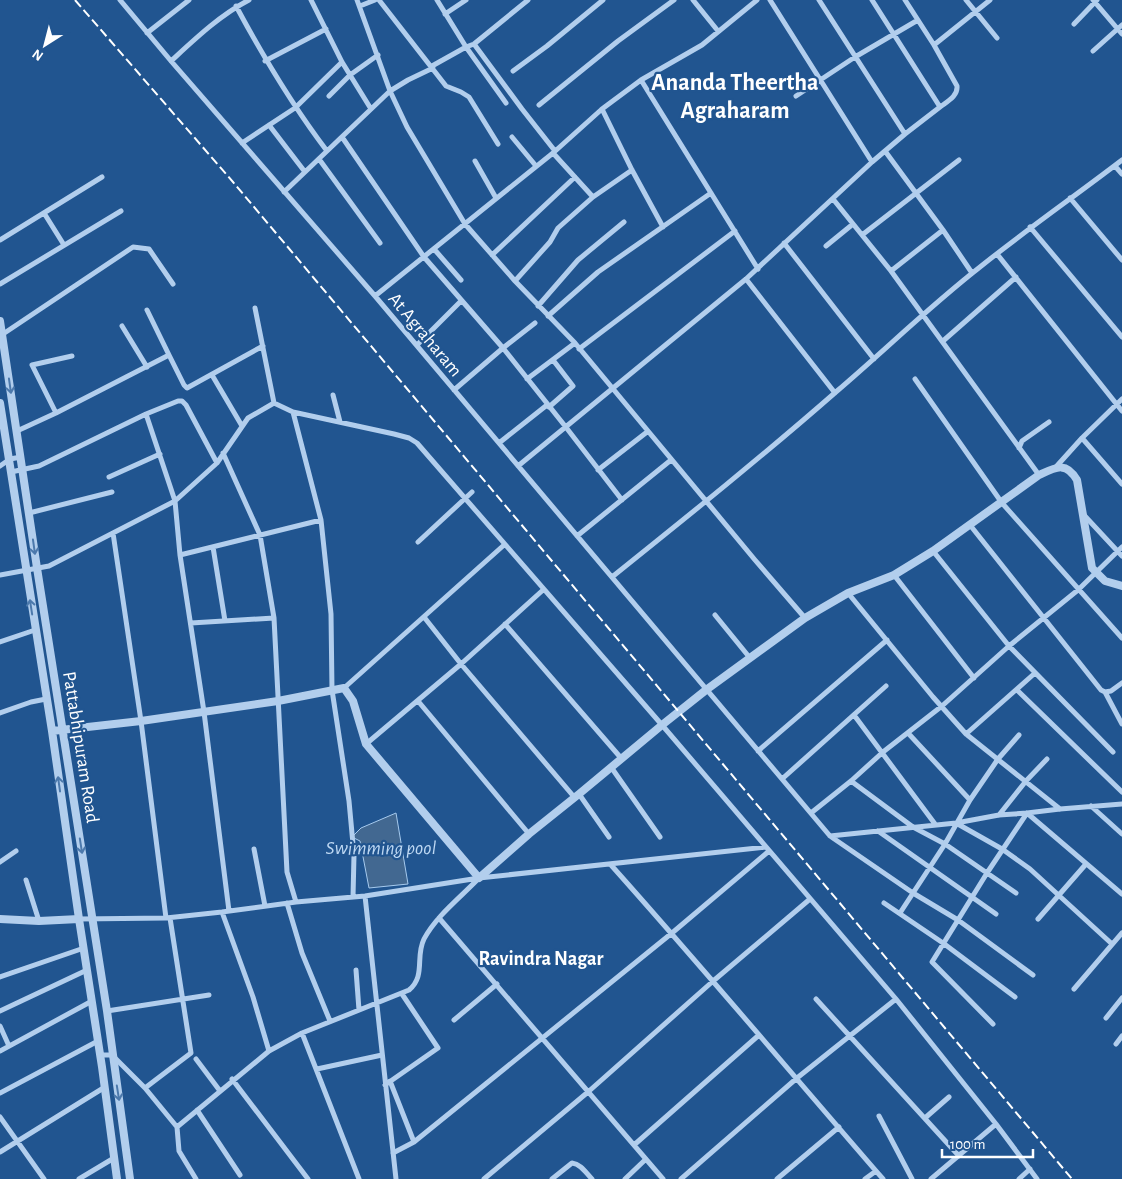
<svg xmlns="http://www.w3.org/2000/svg" width="1122" height="1179" viewBox="0 0 1122 1179" font-family="'Alegreya Sans',sans-serif">
	<style>
		.water { fill: #426891; stroke: #a6caee }
		.lines { fill: none; stroke-linecap: round; stroke-linejoin: round }
		.minor { stroke: #b2ceed; stroke-width: 5 }
		.tertiary { stroke: #b2ceed; stroke-width: 8 }
		.rail { stroke: #fff; stroke-width: 2; stroke-dasharray: 9 4; stroke-linecap: butt }
		.oneway { stroke: #4c79ac }
		.labels { text-anchor: middle; stroke-width: 4.5; stroke-linejoin: round; paint-order: stroke }
		.street-label { font-size: 19px; fill: #fff; stroke: #215590 }
		.water-label { font-size: 20px; font-style: italic; fill: #bed8f3; stroke: #215590 }
		.neighbourhood-label { font-size: 20px; font-weight: bold; fill: #fff; stroke: #215590 }
		.district-label { font-size: 24px; font-weight: bold; fill: #fff; stroke: #215590 }
	</style>
	<rect width="100%" height="100%" fill="#215590"/>
	<path class="water" d="M396,813L408,884L369,888L360,841L352,837L361,828Z"/>
	<g class="lines">
		<path class="minor" d="M120,0L171,61L375,296L830,836L956,823L999,815L1027,813L1060,809L1122,804
			M311,0L342,62L371,109
			M357,0L390,91L407,127L465,224L515,281L575,343L755,560L805,618
			M379,0L446,86L461,92L469,97L498,144
			M437,0L466,47L506,103
			M693,0L718,31
			M770,0L872,162
			M819,0L905,134
			M905,0L934,45L990,0
			M966,0L997,38
			M1093,0L1122,34
			M236,6C264,58 292,105 327,151
			M360,6L375,0
			M445,14L466,0
			M1074,24L1097,0
			M147,33L189,0
			M474,44L522,109L555,151
			M934,45L957,86C958,96 948,101 940,107
			M1093,51L1122,25
			M171,61C195,39 220,15 249,0
			M265,61L326,29
			M432,66L466,47L474,44L528,0
			M513,71L547,46L603,0
			M641,80L758,269
			M329,96L350,75L378,55
			M796,96L855,57L918,20
			M539,105L618,41L674,0
			M602,109L632,170L663,227
			M269,125L305,172L390,91L408,80L433,68
			M342,137L424,257L503,348L565,426L622,500
			M512,137L536,166
			M242,143L295,108L342,62
			M885,151L943,230L972,273
			M553,153L593,197
			M319,159L380,243
			M475,161L496,198
			M1115,166L1122,174
			M284,192L305,172
			M1070,198L1122,260
			M833,199L891,271L1039,475
			M44,213L64,245
			M1030,227L1122,337
			M862,235L959,160
			M0,240L102,177
			M784,243L874,359
			M826,246L853,224
			M434,249L461,280
			M997,254L1122,411
			M492,255L575,177
			M891,271L943,230
			M746,279L835,393
			M515,281L550,242L558,228L593,197L632,170
			M0,284L121,211
			M375,296L553,153L602,109L641,80L702,45L757,0
			M538,306L578,260L624,222
			M255,308L274,403L293,412L394,434L409,438L417,443L662,725L896,999L996,1124L1037,1179
			M147,310L169,355
			M548,316L598,272L711,193
			M122,326L147,367
			M3,334L133,247L149,249L173,284
			M943,341L1016,277
			M417,345L461,301
			M579,349L735,231
			M212,375L242,426
			M527,379L575,343
			M915,379L1002,503L1122,638
			M454,390L503,348L535,323
			M333,395L340,422
			M549,407L573,386L553,360
			M293,412L321,520L331,614L332,690L349,801L354,855L353,897
			M56,413L32,365L72,356
			M146,414L175,501L180,555L204,712L229,911
			M17,431L56,413L169,355L184,385L187,388L263,346
			M1082,438L1122,484
			M499,443L547,405
			M1019,448L1022,441L1049,422
			M223,453L260,535L274,618L287,872L296,902
			M0,466L10,459L21,457
			M518,466L746,279L872,162L905,134L940,107L872,0
			M1055,468L1082,438L1122,399
			M598,470L647,432
			M11,472L39,466L146,414L178,401H182L186,405L217,463
			M109,477L160,454
			M29,513L112,492
			M1083,514L1122,556
			M970,525L1101,690L1105,692L1122,724
			M113,533L141,721L166,918
			M577,536L671,460
			M418,542L472,492
			M213,547L225,621
			M933,551L1009,646L1113,752
			M180,555L321,520
			M0,575L49,566L175,501L217,463L248,418L274,403
			M894,575L974,678
			M612,577C688,516 764,455 837,391C885,350 930,306 980,267C1026,230 1075,196 1122,160
			M848,593L933,697L966,734L1060,809
			M715,615L750,658
			M424,617L461,664L575,798
			M191,623L274,618
			M505,624L621,758
			M0,642L35,630
			M344,688L504,545
			M1017,690L1122,792
			M1105,692L1111,691L1122,683
			M418,701L529,834
			M0,713L31,702L46,699
			M854,715L935,824
			M908,733L970,800
			M966,734L1035,673
			M366,744L461,664L543,590
			M758,751L887,640
			M611,767L660,837
			M782,779L886,686
			M851,781L913,827L945,844L1016,893
			M579,794L609,837
			M1091,806L1122,834
			M811,813L851,781L883,752L942,706L1009,646L1078,590L1122,547
			M999,815L1026,781L1047,759
			M956,823L1002,849L1030,869L1112,944
			M878,831L996,914
			M830,836L913,893L958,920L1033,975
			M254,849L265,906
			M0,862L16,851
			M611,865C703,968 792,1074 883,1179
			M26,880L39,921
			M365,896L396,1179
			M287,903L302,953L330,1021
			M884,903L943,943L1015,997
			M222,912L253,997L269,1051
			M900,913L945,844L970,800L998,759L1019,735
			M439,918L663,1179
			M79,919L166,918L222,912L296,902L365,896L479,878L766,847
			M1038,919L1086,864
			M356,970L359,1010
			M0,977L84,948
			M1074,989L1122,933
			M816,999L959,1156
			M0,1011L87,970
			M107,1011L209,995
			M1106,1018L1122,998
			M454,1020L497,984
			M993,1024L932,962L987,873L1027,813L1122,894
			M0,1026L9,1046
			M302,1033L359,1179
			M1116,1044L1122,1036
			M0,1051L92,1001
			M100,1055H112L145,1088L177,1127L179,1151L196,1179
			M196,1059L220,1091
			M317,1069L382,1055
			M232,1079L308,1179
			M390,1081L414,1142
			M385,1085L438,1048L402,994
			M145,1088L191,1053L170,918
			M0,1093L98,1041
			M197,1110L240,1175
			M879,1116L912,1179
			M0,1117L44,1179
			M925,1118L949,1097
			M177,1127L269,1051L302,1033L409,990C426,976 415,957 424,939C436,916 461,897 479,878
			M634,1145L759,1035
			M0,1152L105,1087
			M393,1153L414,1142L672,933L769,851
			M79,1179L114,1158
			M484,1179L588,1092L712,982L810,899
			M552,1179L572,1163C581,1164 586,1173 592,1179
			M625,1179L646,1159
			M681,1179L797,1078L896,999
			M777,1179L839,1127
			M865,1179L876,1171
			M931,1179L996,1124
			M1019,1179L1030,1169"/>
		<path class="tertiary" d="M0,321L37,568L107,1011L130,1179
			M0,403L52,731L79,919L102,1067L117,1179
			M52,731L141,721L278,701L344,688L353,701L366,744L479,878L529,834L579,794L662,725L706,690L805,618L848,593L894,575L933,551L1039,475C1056,467 1066,461 1077,480L1092,568L1105,581L1122,586
			M0,919L39,921L79,919"/>
		<path class="rail" d="M75,0L233,182L1072,1179"/>
	</g>
	<defs><path id="oneway-shaft" d="M-6 0H5M1.5-3L5.5 0L1.5 3" fill="none" stroke-width="1.6" stroke-linecap="round" stroke-linejoin="round" transform="scale(1.25)"/></defs>
	<g class="oneway">
		<use href="#oneway-shaft" transform="translate(10 386) rotate(82)"/>
		<use href="#oneway-shaft" transform="translate(34 547) rotate(82)"/>
		<use href="#oneway-shaft" transform="translate(31 607) rotate(-99)"/>
		<use href="#oneway-shaft" transform="translate(59 784) rotate(-98)"/>
		<use href="#oneway-shaft" transform="translate(81 846) rotate(81)"/>
		<use href="#oneway-shaft" transform="translate(118 1093) rotate(81)"/>
	</g>
	<g class="labels">
		<g class="street-label">
			<text transform="translate(426 334) rotate(50)" y="7">At Agraharam</text>
			<text transform="translate(82 747) rotate(81)" y="7">Pattabhipuram Road</text>
		</g>
		<g class="water-label">
			<text x="381" y="854">Swimming pool</text>
		</g>
		<g class="neighbourhood-label">
			<text x="541" y="965">Ravindra Nagar</text>
		</g>
		<g class="district-label">
			<text x="735" y="90">Ananda Theertha<tspan x="735" dy="28">Agraharam</tspan></text>
		</g>
	</g>
	<g transform="translate(45 45) rotate(216)" stroke="#215590" stroke-width="4" paint-order="stroke">
	<path d="M0-4L9 19L0 12L-9 19Z" fill="#ffffff"/>
	<text y="-8" font-size="14" font-weight="bold" text-anchor="middle" fill="#ffffff">N</text>
	</g>
	<path d="M942 1149v8h91v-8" fill="none" stroke="#ffffff" stroke-width="2.5"/>
	<text x="950" y="1149" font-size="15" fill="#ffffff" stroke="#215590" stroke-width="4" paint-order="stroke">100 m</text>
</svg>
